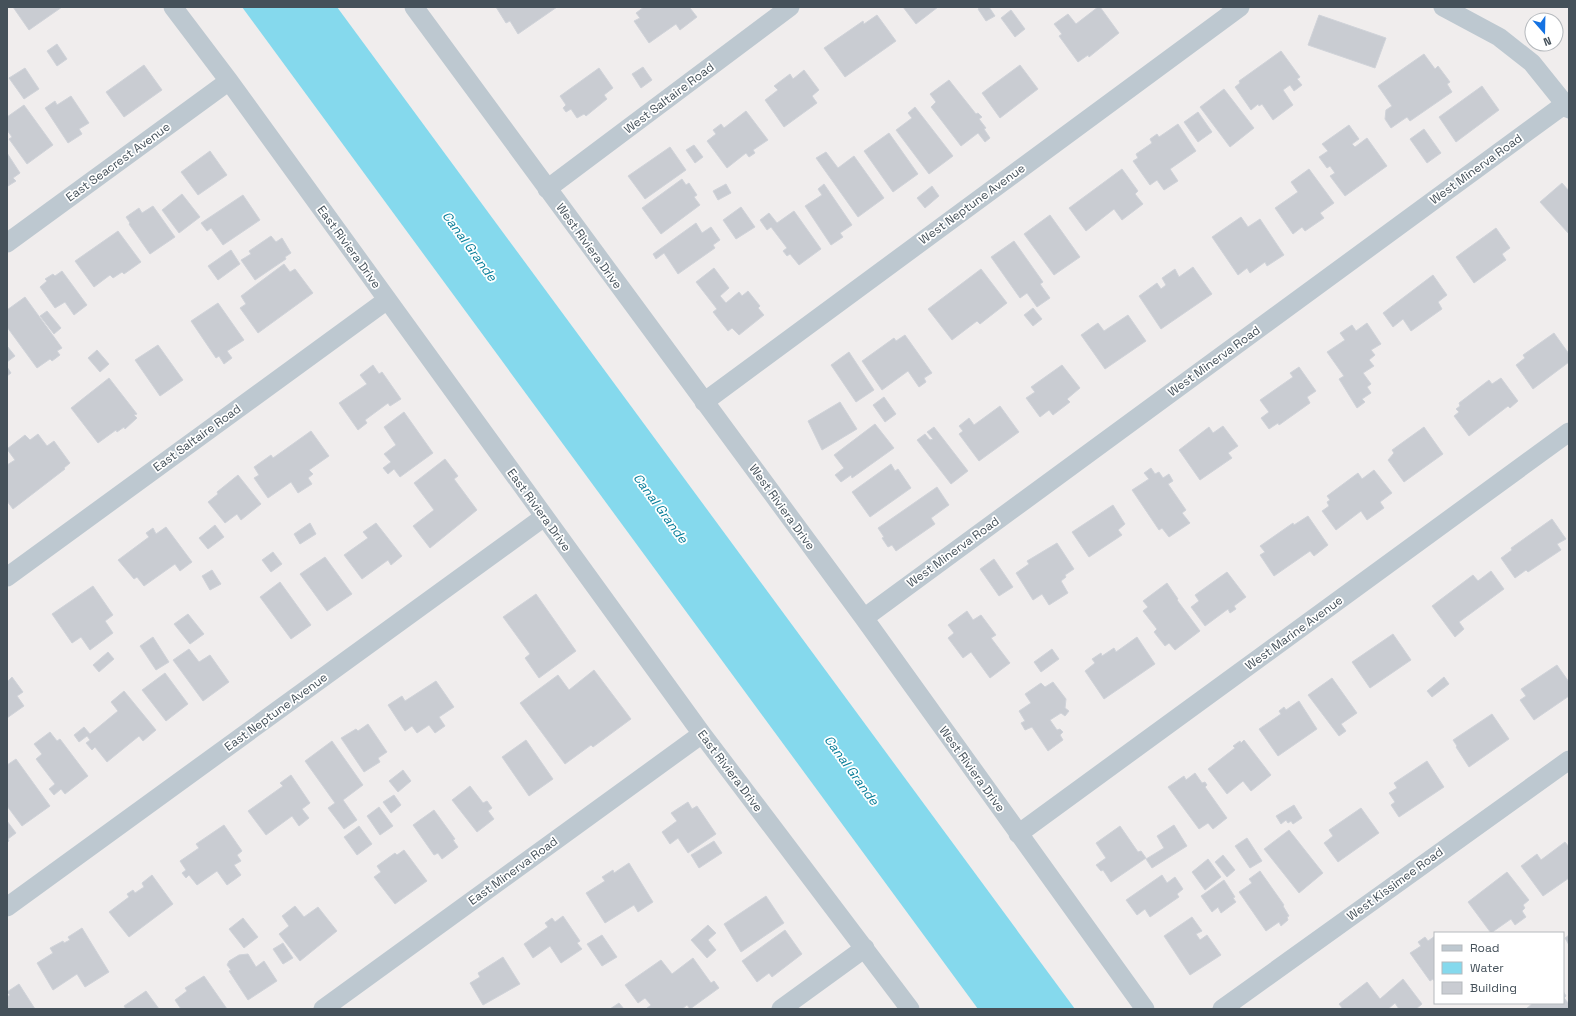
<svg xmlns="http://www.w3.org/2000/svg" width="1576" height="1016" viewBox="0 0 1576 1016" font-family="'Space Grotesk',sans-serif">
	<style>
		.water { fill: #85d9ed }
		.building { fill: #c9ccd2; stroke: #d0d3d9 }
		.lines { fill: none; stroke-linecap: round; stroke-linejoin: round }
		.minor { stroke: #bdc8d0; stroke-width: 19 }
		.labels { text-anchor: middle; stroke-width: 3.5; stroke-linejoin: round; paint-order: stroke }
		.street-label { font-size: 12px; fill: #45515a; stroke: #fff }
		.water-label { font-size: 13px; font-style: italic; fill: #0a7f9a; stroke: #fff }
	</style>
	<rect width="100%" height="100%" fill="#f0eded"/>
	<path class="water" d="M242,7H337L1075,1009H978Z"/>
	<path class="building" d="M13,7H62L29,30Z
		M496,7H557L518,34L510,21L506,23Z
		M644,7H692L690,8L697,17L680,30L676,24L649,43L634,21L640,18L636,13Z
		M903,7H938L916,24Z
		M981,7H989L995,16L986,21L978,9Z
		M1098,7H1100L1119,33L1089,57L1088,55L1078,62L1059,36L1062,34L1054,24L1068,14L1076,24Z
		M1011,10L1025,29L1015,37L1001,18Z
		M877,15L896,41L845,77L824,48L863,21L864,24Z
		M1319,15L1386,38L1375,68L1308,45Z
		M57,44L67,59L57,66L47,51Z
		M1281,51L1300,77L1297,79L1302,85L1294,91L1290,85L1283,90L1293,105L1273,120L1262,104L1259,106L1258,104L1251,110L1235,87L1240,83L1239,81Z
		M1424,54L1435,69L1438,66L1450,82L1447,84L1452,92L1410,121L1407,117L1391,128L1385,119L1386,110L1392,106L1378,86Z
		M144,65L162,90L124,117L106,92Z
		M1020,65L1038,89L1000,118L982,93Z
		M643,67L652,80L641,88L632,74Z
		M25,68L39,89L24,99L9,78Z
		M599,68L613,88L604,95L607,99L586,116L584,114L577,118L571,109L566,112L563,108L566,105L560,96Z
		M804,70L819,90L812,96L817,103L784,127L765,100L778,90L774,86L790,74L793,79Z
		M949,80L976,114L978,113L982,117L979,119L986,128L984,129L990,138L985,142L978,133L961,146L931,107L936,102L930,94Z
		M1482,86L1499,110L1456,142L1439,117Z
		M1224,89L1254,128L1230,147L1200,107Z
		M71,96L89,123L79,129L82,134L68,143L45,108L55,101L57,105Z
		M24,105L53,145L27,164L9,139L12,137L7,130V117Z
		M915,107L953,156L929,174L896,130L912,118L908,113Z
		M746,111L768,140L753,150L755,153L749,157L746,153L727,168L707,141L716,134L713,130L721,124L724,128Z
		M1198,112L1212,132L1198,142L1184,122Z
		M1178,124L1196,151L1170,169L1178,181L1164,190L1157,180L1150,185L1133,161L1138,158L1136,154L1152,143L1150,139L1157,134L1159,137Z
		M1349,125L1359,139L1352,144L1355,147L1367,138L1387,166L1345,196L1330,176L1335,173L1330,166L1327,168L1319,157L1328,151L1322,144Z
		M1424,129L1441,153L1427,163L1410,139Z
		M889,133L918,174L893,192L864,151Z
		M694,145L703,157L695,163L686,150Z
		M670,147L686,170L645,199L628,176Z
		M210,151L227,175L198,195L181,172Z
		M826,152L838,168L854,156L884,198L858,217L816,158Z
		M7,153L20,173L13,178L16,181L8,186Z
		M1122,169L1138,191L1135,194L1143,204L1122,220L1114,209L1086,231L1069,208Z
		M1309,169L1334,203L1320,213L1324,218L1305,231L1302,227L1293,234L1275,208L1298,192L1291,182Z
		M682,179L686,185L689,183L697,195L694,197L700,205L661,234L642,208Z
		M1562,183L1569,191V234L1540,202Z
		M726,184L731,193L718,200L713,191Z
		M824,184L852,225L840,233L843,237L831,245L805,206L822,195L818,189Z
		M932,186L939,196L925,208L917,198Z
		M182,194L200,217L179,233L162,210Z
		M243,195L260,220L223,245L211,228L207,231L201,223Z
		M153,206L175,237L150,254L129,224L130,223L126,217L139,208L142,213Z
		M741,207L755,227L736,239L723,220Z
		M794,211L821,249L799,265L790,254L787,256L783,251L787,248L771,227L767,230L760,220L769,213L777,223Z
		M1050,215L1080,257L1054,275L1024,234Z
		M1241,217L1248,227L1260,219L1284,255L1267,266L1265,262L1250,273L1247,268L1238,275L1212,237Z
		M696,223L702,233L711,227L720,240L713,245L715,248L678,274L664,253L656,259L653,254Z
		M1496,228L1510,248L1502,254L1506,260L1474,283L1456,257Z
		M118,231L141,262L124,274L122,272L113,278L110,275L94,287L75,261Z
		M271,236L276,242L282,238L291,253L285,257L286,259L255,280L241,260L251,254L249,251Z
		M1014,241L1043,282L1040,284L1050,298L1037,307L1027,293L1020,298L991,257Z
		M231,250L240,264L218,280L208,266Z
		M284,264L290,272L295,269L313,293L258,333L240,308L246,304L241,296Z
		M1193,267L1212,294L1161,329L1139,296L1157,283L1161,289L1166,285L1162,278L1175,269L1179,277Z
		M714,268L729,288L720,296L726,303L739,292L742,296L748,291L760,306L758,308L764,315L739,335L732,328L728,331L713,312L717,309L696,282Z
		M981,269L1007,303L980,324L977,321L952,340L928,309Z
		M62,271L87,305L74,315L65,302L55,308L40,287L47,281L45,279L53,274L55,276Z
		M1433,275L1447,295L1438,302L1442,309L1411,331L1403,319L1393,327L1383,313Z
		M25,297L62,348L57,351L60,355L52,361L50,359L37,368L7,327V310Z
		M218,303L244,340L227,351L232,358L224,364L219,356L216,358L191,321Z
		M1033,308L1042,319L1033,326L1024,315Z
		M47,311L61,328L54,334L40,316Z
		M1128,315L1146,341L1105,369L1081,335L1098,323L1104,331Z
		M1367,323L1381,344L1371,350L1375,355L1369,360L1374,366L1363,373L1371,384L1367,387L1371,393L1362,399L1365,402L1357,408L1339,379L1344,376L1327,352L1345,340L1340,333L1352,325L1356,331Z
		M1554,333L1569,354V362L1533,389L1516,365L1525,358L1523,355Z
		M905,335L932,373L924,378L926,382L919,387L908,371L882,390L862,361L894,338L896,341Z
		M158,345L183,380L160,396L135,360Z
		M7,346L15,356L7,362Z
		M97,350L109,364L100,372L88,358Z
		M849,352L874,390L856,402L831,365Z
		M373,365L379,374L382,372L401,399L390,406L388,403L365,420L367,423L358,430L339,403L367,384L360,375Z
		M1062,365L1080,388L1067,399L1070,402L1053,415L1049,410L1040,417L1026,398L1035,392L1031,387Z
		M7,367L11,373L7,376Z
		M1299,367L1316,391L1307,397L1310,403L1279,425L1278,423L1269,429L1261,418L1269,412L1260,400L1293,377L1290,373Z
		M109,378L137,414L134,415L137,418L125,429L124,427L117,432L116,430L98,443L71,408Z
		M1501,378L1518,401L1510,408L1508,406L1469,436L1454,416L1459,412L1456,409L1460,406L1459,403L1489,380L1492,384Z
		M884,397L896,414L885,422L873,405Z
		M840,402L857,429L822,450L808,421Z
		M1000,406L1019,432L979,461L959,434L963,431L959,426L969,418L974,425Z
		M404,412L433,453L400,477L394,469L388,474L383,468L391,462L384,454L396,445L384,427Z
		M875,424L894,448L852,478L851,475L841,482L835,475L844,468L834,455Z
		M1223,426L1238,446L1228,453L1232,458L1200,480L1179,450L1209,427L1213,433Z
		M934,427L968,471L951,484L917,440L925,434L930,440L933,439L927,432Z
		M1424,427L1443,454L1404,482L1388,460L1394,453L1392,450Z
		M311,431L329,456L309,470L313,474L308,478L312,484L298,493L291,482L268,498L254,478L259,475L254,467L271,455L273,458Z
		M38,434L47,446L54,441L70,463L64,468L65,469L13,509L7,501V465L15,460L7,449L25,435L30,440Z
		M445,459L458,476L454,479L477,510L430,548L413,526L434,510L414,483Z
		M891,464L895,471L898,469L911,488L870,517L852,492Z
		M1151,468L1155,474L1159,472L1163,478L1169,474L1173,481L1168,484L1186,510L1182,513L1190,523L1169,537L1162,528L1159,530L1132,490L1149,479L1144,473Z
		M1374,470L1392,493L1380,502L1384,508L1367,520L1361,511L1336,530L1322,511L1329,506L1327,502L1330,500L1327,496L1358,473L1362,479Z
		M238,475L261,504L241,520L237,514L225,523L208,502L218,494L217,492Z
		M937,487L949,505L931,518L935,524L896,551L892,545L888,547L882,538L884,537L878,528Z
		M1113,505L1125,524L1118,530L1122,535L1089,557L1072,532Z
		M1308,516L1328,545L1314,556L1310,551L1274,576L1260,555L1265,552L1260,546L1293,523L1294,525Z
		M1552,519L1566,539L1557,544L1561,550L1528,572L1526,570L1515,578L1501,558L1512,550L1511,548Z
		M310,523L316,534L300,544L294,534Z
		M376,523L402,556L391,565L388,560L362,579L344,555L368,538L363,532Z
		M215,525L224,537L208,549L199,538Z
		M166,527L192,562L180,571L175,564L144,586L137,577L134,579L118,560L149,537L146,533L153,528L156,534Z
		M1057,543L1074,569L1065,575L1066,577L1061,581L1068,593L1049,605L1042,594L1033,600L1016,573L1029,564L1027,561Z
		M273,552L282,564L271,572L262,560Z
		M325,557L352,594L327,611L300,574Z
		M994,559L1013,587L999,596L980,569Z
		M212,570L221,584L210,590L202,576Z
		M1491,571L1504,589L1459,622L1464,629L1455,637L1432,606L1473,575L1478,581Z
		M1227,572L1246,597L1234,606L1236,609L1230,613L1228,609L1205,626L1191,607L1199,601L1195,595Z
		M280,582L311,625L291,639L260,597Z
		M1167,583L1178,599L1177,600L1200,631L1175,650L1169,643L1165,646L1154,632L1157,629L1143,611L1148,607L1143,601Z
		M93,586L113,615L105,621L113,633L90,650L81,637L72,643L52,614Z
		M536,594L576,651L539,678L525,658L530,654L503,617Z
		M967,611L973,620L981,615L996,635L991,638L1010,663L990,678L971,652L963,658L948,638L954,633L948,625Z
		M188,614L204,634L190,644L174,624Z
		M1393,634L1411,660L1370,688L1352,662Z
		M153,637L169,662L156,670L140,646Z
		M1137,637L1155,664L1104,699L1085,671L1095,663L1092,659L1101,653L1102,656L1114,648L1116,652Z
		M189,649L199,662L210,655L229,682L203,701L173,660Z
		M1052,649L1059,659L1041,672L1034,662Z
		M108,652L114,659L99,672L93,665Z
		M1557,665L1569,682V696L1534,720L1520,700L1526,696L1521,689Z
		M594,670L631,719L593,747L591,745L565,764L520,703L558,675L569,690Z
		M165,673L188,704L166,721L142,690Z
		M12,677L23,692L17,696L24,706L7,718V682Z
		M1444,677L1449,684L1432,697L1427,691Z
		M1332,678L1357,713L1341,724L1346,731L1339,736L1308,695Z
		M436,681L454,707L439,717L445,726L435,733L429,725L417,733L412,726L405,731L388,705L402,696L405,701Z
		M1053,682L1066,699L1065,708L1069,711L1065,716L1061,713L1050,720L1057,730L1060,729L1063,732L1060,735L1063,740L1048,751L1032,727L1025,730L1021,723L1025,721L1019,711L1031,703L1025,694L1041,683L1045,687Z
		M124,691L156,730L143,741L139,736L107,762L95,747L92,750L86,743L90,740L87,736L79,742L74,735L84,727L90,734L118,711L111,702Z
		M1299,701L1317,729L1278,756L1259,729L1281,714L1279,711L1284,707L1286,710Z
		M1492,714L1509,739L1469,767L1456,747L1457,746L1453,740Z
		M368,724L387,752L378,758L380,762L364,772L341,738L356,729L358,731Z
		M50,732L57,741L60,739L88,776L65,794L61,789L54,795L49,789L55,784L36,759L42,754L34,744Z
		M526,740L553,779L529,796L502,757Z
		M1244,740L1271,775L1251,791L1243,781L1227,794L1208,769L1235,748L1233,746L1240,741L1241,743Z
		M332,741L363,785L343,800L357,820L344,829L328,808L335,803L305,761Z
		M16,759L50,806L22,826L7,806V765Z
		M1427,761L1444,787L1399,817L1391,805L1395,802L1389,793L1397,788L1394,783Z
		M403,770L411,781L398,792L389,781Z
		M1195,773L1202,783L1205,782L1207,785L1205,787L1227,818L1213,829L1208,823L1199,829L1168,787L1184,776L1186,780Z
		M291,775L310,803L302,809L309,818L299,826L292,816L266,835L248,811L283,786L280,783Z
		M470,786L483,803L487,801L492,808L488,811L494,819L477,832L452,800Z
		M394,795L401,805L391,813L383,802Z
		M688,802L692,809L697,806L716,834L688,853L678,838L670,844L662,832L677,821L671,813Z
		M1294,805L1302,818L1293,824L1291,821L1288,823L1286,820L1281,824L1276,816Z
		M379,807L393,826L380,835L367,816Z
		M1361,808L1379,833L1338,862L1324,843L1333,836L1329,830Z
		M434,810L455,839L453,840L458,847L442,859L438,853L434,855L413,825Z
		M7,821L16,833L8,839L9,841L7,842Z
		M224,825L242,851L237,855L241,861L234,865L241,875L227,885L217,871L197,885L189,875L186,878L182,873L186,870L180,861L199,848L196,844Z
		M1174,825L1187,846L1152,868L1146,859L1164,848L1157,836Z
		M359,826L372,844L357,855L344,837Z
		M1120,826L1138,852L1141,851L1146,858L1111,882L1103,870L1101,871L1096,865L1106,858L1096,843Z
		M1289,830L1323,873L1299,893L1264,849Z
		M1247,838L1262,861L1250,868L1235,846Z
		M714,841L722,853L699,868L691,855Z
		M1565,842L1569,847V878L1543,896L1521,866L1537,854L1541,860Z
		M404,850L427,881L395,904L374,877L381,872L377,866L395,853L397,855Z
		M1223,855L1235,870L1227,877L1215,862Z
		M1208,859L1221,877L1205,890L1192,872Z
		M629,863L653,902L638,912L634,905L605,923L586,893L605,881L602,877L613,870L614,873Z
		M1260,871L1284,905L1283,906L1289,916L1287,917L1288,920L1281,926L1279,922L1266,931L1239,892L1252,883L1249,879Z
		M1507,872L1529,900L1523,905L1525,908L1522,911L1526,917L1515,925L1511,919L1491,933L1468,902Z
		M152,875L173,904L129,937L109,912L129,897L127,894L133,890L135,893L144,887L142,883Z
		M1162,875L1167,883L1175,877L1183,889L1177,894L1179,897L1150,917L1145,909L1137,915L1126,900Z
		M1224,880L1235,897L1233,898L1236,902L1221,913L1218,907L1212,912L1201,896Z
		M766,896L784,923L741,952L724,924Z
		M295,906L304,917L318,907L337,931L300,961L279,934L289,926L282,916Z
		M563,916L580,941L577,943L582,949L561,963L550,946L533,958L524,944L548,927L545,923L552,918L555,922Z
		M1192,917L1202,931L1196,934L1200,940L1207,935L1221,955L1190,975L1164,936Z
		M243,918L258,937L244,948L229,929Z
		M708,925L716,933L708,940L716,950L707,958L691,940Z
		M82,928L109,972L85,987L77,974L53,990L37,963L53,953L50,948L63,941L64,943L70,940L68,937Z
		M785,930L802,954L772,977L769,973L757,982L742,961Z
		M602,935L617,957L602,966L587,944Z
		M1569,935V945L1565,938Z
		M1435,936V982L1433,979L1430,981L1410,953L1421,946L1418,942L1425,937L1428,941Z
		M283,943L293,958L283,964L273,949Z
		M248,954L256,967L264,961L277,981L248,1000L229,971L231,970L227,965L229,961L239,955Z
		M503,957L520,984L483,1005L470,983L480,977L478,973Z
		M693,958L711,983L714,981L719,988L690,1009L687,1005L682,1009H646L651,1005L645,998L638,1003L625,985L661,960L672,974Z
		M204,976L227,1009H181L175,1000L187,991L185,988Z
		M1403,979L1422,1004L1416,1009H1399L1395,1003L1388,1009H1343L1339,1004L1367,982L1380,999Z
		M19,984L35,1009H7V997L10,995L7,992Z
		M146,991L159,1009H126L124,1006Z
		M1563,991L1566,996L1564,998L1569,1004V1009H1526L1533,1003H1563Z
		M619,1003L624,1009H610Z"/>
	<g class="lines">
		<path class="minor" d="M173,7L229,81L702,734L910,1009
			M414,7L864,618L1145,1009
			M1443,7L1499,37L1532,63L1569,109
			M547,189L790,7
			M7,243L229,81
			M704,402L1240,7
			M7,577L387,300
			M864,618L1565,104
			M1018,834L1569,432
			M7,907L544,517
			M323,1009L702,734
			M781,1009L865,948
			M1222,1009L1569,760"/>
	</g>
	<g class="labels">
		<g class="street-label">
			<text transform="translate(669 98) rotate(-37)" y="4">West Saltaire Road</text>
			<text transform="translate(118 162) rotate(-36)" y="4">East Seacrest Avenue</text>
			<text transform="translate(1476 169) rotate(-36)" y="4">West Minerva Road</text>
			<text transform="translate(972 204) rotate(-36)" y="4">West Neptune Avenue</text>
			<text transform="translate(589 246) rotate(54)" y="4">West Riviera Drive</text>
			<text transform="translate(349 247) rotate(54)" y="4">East Riviera Drive</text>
			<text transform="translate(1214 361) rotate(-36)" y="4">West Minerva Road</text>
			<text transform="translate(197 438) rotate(-36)" y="4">East Saltaire Road</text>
			<text transform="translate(782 507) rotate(54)" y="4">West Riviera Drive</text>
			<text transform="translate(539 510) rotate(54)" y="4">East Riviera Drive</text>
			<text transform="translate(953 552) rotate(-36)" y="4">West Minerva Road</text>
			<text transform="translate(1294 633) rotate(-36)" y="4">West Marine Avenue</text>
			<text transform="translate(276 712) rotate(-36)" y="4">East Neptune Avenue</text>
			<text transform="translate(972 769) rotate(54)" y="4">West Riviera Drive</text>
			<text transform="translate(730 771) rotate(53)" y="4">East Riviera Drive</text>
			<text transform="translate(513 871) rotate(-36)" y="4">East Minerva Road</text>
			<text transform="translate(1395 884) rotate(-36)" y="4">West Kissimee Road</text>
		</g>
		<g class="water-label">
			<text transform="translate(470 246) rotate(54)" y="5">Canal Grande</text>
			<text transform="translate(661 508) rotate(54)" y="5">Canal Grande</text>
			<text transform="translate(852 770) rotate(54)" y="5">Canal Grande</text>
		</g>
	</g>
	<rect width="1576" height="1016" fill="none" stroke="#45515a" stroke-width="16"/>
	<rect x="1434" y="932" width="130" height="72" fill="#ffffff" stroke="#b5b9bd"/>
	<rect x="1442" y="945" width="20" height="6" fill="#bdc8d0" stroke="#b5b9bd"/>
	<text x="1470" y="952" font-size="12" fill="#45515a">Road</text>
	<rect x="1442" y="962" width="20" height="12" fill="#85d9ed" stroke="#b5b9bd"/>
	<text x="1470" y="972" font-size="12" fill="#45515a">Water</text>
	<rect x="1442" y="982" width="20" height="12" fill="#c9ccd2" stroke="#b5b9bd"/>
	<text x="1470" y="992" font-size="12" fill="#45515a">Building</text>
	<g transform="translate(1544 32) rotate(160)"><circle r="19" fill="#ffffff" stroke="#b5b9bd"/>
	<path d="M0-3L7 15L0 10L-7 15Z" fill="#1472e2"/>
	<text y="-6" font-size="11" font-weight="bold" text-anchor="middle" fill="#45515a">N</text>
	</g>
</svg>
